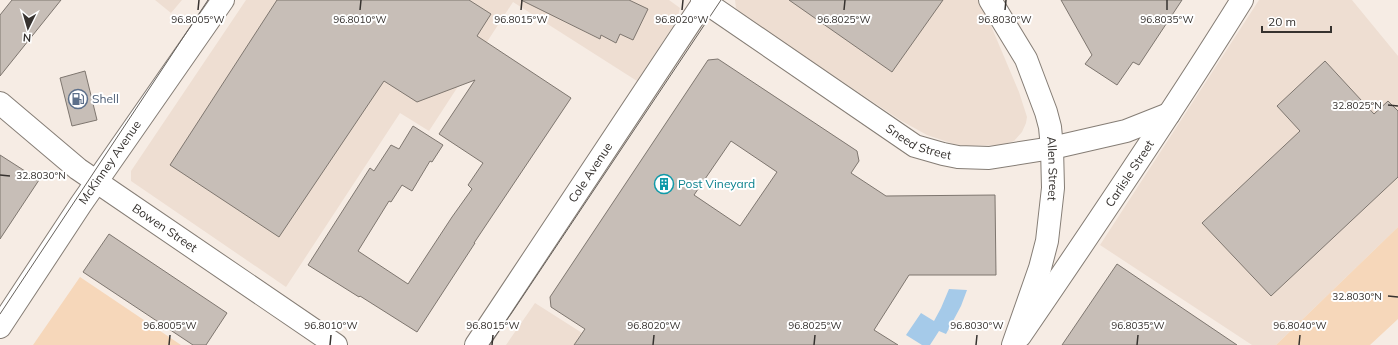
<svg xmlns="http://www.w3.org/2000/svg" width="1398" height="345" viewBox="0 0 1398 345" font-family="Mulish,sans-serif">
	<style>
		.built { fill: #eeded2 }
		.green { fill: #f6d7ba }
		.water { fill: #a5cae9 }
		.building { fill: #c7beb7; stroke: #7e766f; fill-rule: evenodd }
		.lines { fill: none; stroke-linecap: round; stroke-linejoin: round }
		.street-casing { stroke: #857d75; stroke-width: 24 }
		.secondary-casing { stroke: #857d75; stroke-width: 24 }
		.street { stroke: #fff; stroke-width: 22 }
		.secondary { stroke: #fff; stroke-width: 22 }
		.tram { stroke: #66615c; stroke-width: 1 }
		.ticks { fill: none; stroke: #36322f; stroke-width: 1.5 }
		.labels { text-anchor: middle; stroke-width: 4; stroke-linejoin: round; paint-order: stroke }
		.service-label { font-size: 12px; fill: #4e5e75; stroke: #fff; text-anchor: start }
		.street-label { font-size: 12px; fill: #36322f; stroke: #fff }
		.culture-label { font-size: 12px; fill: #0d838f; stroke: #fff; text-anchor: start }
		.ticks-label { font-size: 10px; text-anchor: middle; fill: #36322f; stroke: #fff; stroke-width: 4; stroke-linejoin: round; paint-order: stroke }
	</style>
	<rect width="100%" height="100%" fill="#f6ece4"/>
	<path class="built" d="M155,0H182L171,13Z
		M246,0H669L680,8L677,20L637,81L513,2L429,131L400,113L286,287L131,181V171Z
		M735,0H978L989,21L1019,92L1027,117L1026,123L1022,132L1014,141L1001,145L966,146L954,144L927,135L900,120L741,14L736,8Z
		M1259,0H1352L1398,56V227L1276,345H1252L1100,245Z
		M535,303L601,345H506Z"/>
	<path class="green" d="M1398,227V319L1370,345H1276Z
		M80,277L181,345H33Z"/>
	<path class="water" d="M949,289L967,290L961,306L946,334L939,331L930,345H922L906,335L921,313L934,321L941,308Z"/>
	<path class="building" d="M12,0H61L0,76V15Z
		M277,0H469L491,14L477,36L571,98L474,243H475L417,332L360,296L359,297L308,265L370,168L374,171L391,145L399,149L413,126L443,145L432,162L430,161L412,191L402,185L391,202L389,201L358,251L408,284L452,217L472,189L468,185L483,163L439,134L475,80L417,102L384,81L279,237L170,165Z
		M521,0H629L648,9L633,40L620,34L616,43L601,35L600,39Z
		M789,0H943L892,72Z
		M1061,0H1182L1139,65L1133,62L1117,85L1085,64L1092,55Z
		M718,59L857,151L859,161L851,173L886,196L995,195L996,275H909L874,330L898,345H574L585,329L551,307L550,297L708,60ZM731,141L777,172L740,226L694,195Z
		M1325,61L1374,114L1388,101L1398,111V177L1271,296L1202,223L1300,131L1277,106Z
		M85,71L97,120L72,126L60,78Z
		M0,155L39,180L0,239Z
		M109,234L227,313L206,345H193L83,272Z
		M1117,264L1237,345H1062Z"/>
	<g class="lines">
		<g class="street-casing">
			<g id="street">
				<path id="s1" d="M702,0L896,133L915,146L943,154L958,157L989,158L1052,148L1126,131L1169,114"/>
				<path id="s2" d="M1020,336C1096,225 1171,114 1242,0"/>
				<path id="s3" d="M476,345L705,0"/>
			</g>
		</g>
		<g class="secondary-casing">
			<g id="secondary">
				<path id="s4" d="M990,0L1026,59L1046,112L1050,127L1052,148L1053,188L1047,241L1040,268L1013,345"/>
				<path id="s5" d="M0,103L78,169L336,345"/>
				<path id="s6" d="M0,327L81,204L223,0"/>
			</g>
		</g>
		<use href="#street" class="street"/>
		<use href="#secondary" class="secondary"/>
		<path class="tram" d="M0,314L208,0
			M489,345L511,314L721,0"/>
	</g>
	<path class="ticks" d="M198,10L199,0M360,10L361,0M521,10L522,0M682,10L683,0M844,10L845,0M1005,10L1006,0M1167,10V0M1388,105L1398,106M0,175L10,176M1388,296L1398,297M169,345L170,335M330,345L331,335M492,345L493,335M653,345L654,335M814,345L815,335M976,345L977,335M1137,345L1138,335M1299,345L1300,335"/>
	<defs>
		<g id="fuel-ring" transform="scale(1)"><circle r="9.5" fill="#fff" stroke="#5c6f8a" stroke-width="1.5"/><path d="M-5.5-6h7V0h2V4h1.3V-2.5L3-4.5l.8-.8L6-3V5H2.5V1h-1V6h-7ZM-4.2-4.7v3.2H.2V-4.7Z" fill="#5c6f8a"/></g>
		<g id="building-ring" transform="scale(1)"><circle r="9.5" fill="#fff" stroke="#0f9aa8" stroke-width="1.5"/><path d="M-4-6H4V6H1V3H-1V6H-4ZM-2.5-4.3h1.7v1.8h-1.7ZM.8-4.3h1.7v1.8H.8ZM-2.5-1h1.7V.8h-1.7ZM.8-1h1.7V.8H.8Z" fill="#0f9aa8"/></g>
	</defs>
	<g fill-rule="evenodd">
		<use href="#fuel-ring" x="78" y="99"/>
		<use href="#building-ring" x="664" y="184"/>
	</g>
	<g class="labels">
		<g class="service-label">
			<text x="92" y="103">Shell</text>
		</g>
		<g class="street-label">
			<text dy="4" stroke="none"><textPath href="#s1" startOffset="260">Sneed Street</textPath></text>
			<text dy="4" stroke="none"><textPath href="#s6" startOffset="198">McKinney Avenue</textPath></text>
			<text dy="4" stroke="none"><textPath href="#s4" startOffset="183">Allen Street</textPath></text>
			<text dy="4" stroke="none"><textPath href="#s3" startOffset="207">Cole Avenue</textPath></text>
			<text dy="4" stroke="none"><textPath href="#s2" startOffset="196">Carlisle Street</textPath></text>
			<text dy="4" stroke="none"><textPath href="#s5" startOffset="207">Bowen Street</textPath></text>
		</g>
		<g class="culture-label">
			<text x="678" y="188">Post Vineyard</text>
		</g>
	</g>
	<g class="ticks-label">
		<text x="198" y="23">96.8005°W</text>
		<text x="360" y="23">96.8010°W</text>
		<text x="521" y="23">96.8015°W</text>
		<text x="682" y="23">96.8020°W</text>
		<text x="844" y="23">96.8025°W</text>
		<text x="1005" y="23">96.8030°W</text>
		<text x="1167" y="23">96.8035°W</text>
		<text x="1357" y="109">32.8025°N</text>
		<text x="41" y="179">32.8030°N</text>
		<text x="1357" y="300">32.8030°N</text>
		<text x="170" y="329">96.8005°W</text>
		<text x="331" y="329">96.8010°W</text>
		<text x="493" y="329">96.8015°W</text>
		<text x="654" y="329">96.8020°W</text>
		<text x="815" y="329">96.8025°W</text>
		<text x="977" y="329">96.8030°W</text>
		<text x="1138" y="329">96.8035°W</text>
		<text x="1300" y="329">96.8040°W</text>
	</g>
	<g transform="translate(28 28) rotate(185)" stroke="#ffffff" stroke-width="3" paint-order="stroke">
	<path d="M0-3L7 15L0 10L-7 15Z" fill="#36322f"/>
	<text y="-6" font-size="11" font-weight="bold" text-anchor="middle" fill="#36322f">N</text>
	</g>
	<path d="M1262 26v6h69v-6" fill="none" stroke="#36322f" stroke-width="2"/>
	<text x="1268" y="26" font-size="12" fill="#36322f" stroke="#ffffff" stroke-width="3" paint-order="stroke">20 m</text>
</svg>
